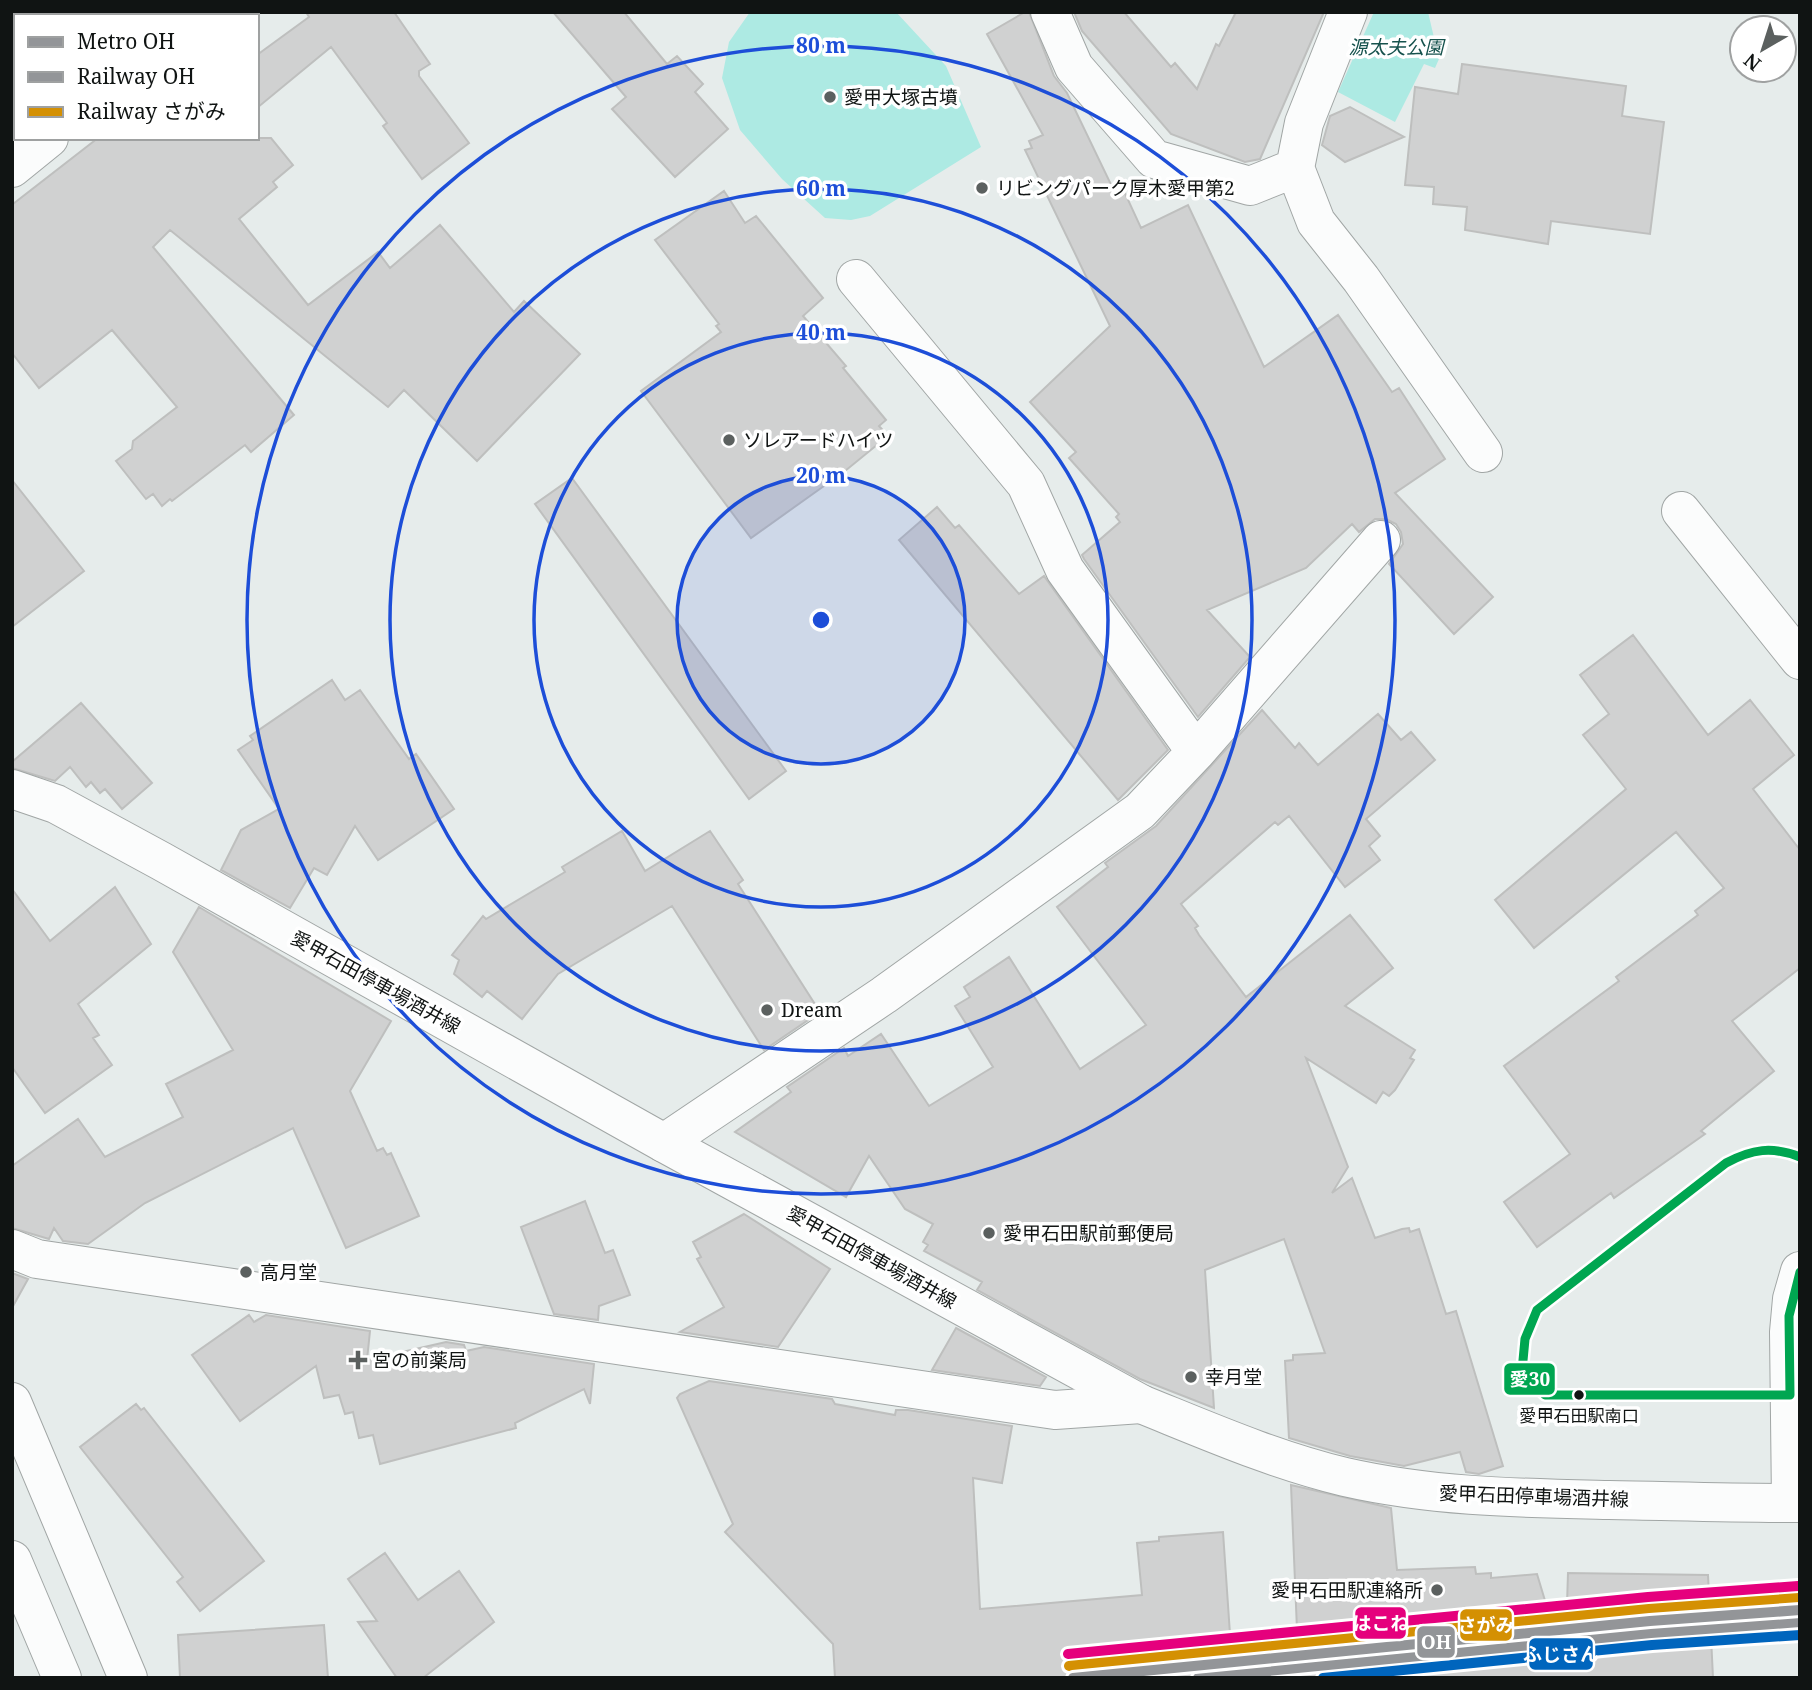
<svg xmlns="http://www.w3.org/2000/svg" width="1812" height="1690" viewBox="0 0 1812 1690" font-family="'Noto Serif','Noto Sans JP',serif">
	<style>
		.green { fill: #adeae3 }
		.building { fill: #d0d1d1; stroke: #bebfbe; stroke-width: 2 }
		.lines { fill: none; stroke-linecap: round; stroke-linejoin: round }
		.minor-casing { stroke: #a1a6a5; stroke-width: 40 }
		.tertiary-casing { stroke: #a1a6a5; stroke-width: 40 }
		.secondary-casing { stroke: #a1a6a5; stroke-width: 40 }
		.minor { stroke: #fbfcfc; stroke-width: 38 }
		.tertiary { stroke: #fbfcfc; stroke-width: 38 }
		.secondary { stroke: #fbfcfc; stroke-width: 38 }
		.bus-1-casing { stroke: #fff; stroke-width: 14 }
		.bus-1 { stroke: #00a651; stroke-width: 9 }
		.rail-1-casing { stroke: #fff; stroke-width: 16 }
		.rail-2-casing { stroke: #fff; stroke-width: 16 }
		.rail-3-casing { stroke: #fff; stroke-width: 16 }
		.rail-4-casing { stroke: #fff; stroke-width: 16 }
		.rail-1 { stroke: #939598; stroke-width: 10 }
		.rail-2 { stroke: #d49003; stroke-width: 10 }
		.rail-3 { stroke: #0065bd; stroke-width: 10 }
		.rail-4 { stroke: #e5007d; stroke-width: 10 }
		.metro-1-casing { stroke: #fff; stroke-width: 16 }
		.metro-1 { stroke: #939598; stroke-width: 10 }
		.ring { fill: none; stroke: #1d4ed8; stroke-width: 3.5 }
		.poi-dot { fill: #5b605f; stroke: #fff; stroke-width: 2.5 }
		.bus-dot { fill: #101413; stroke: #fff; stroke-width: 2.5 }
		.labels { text-anchor: middle; stroke-width: 7; stroke-linejoin: round; paint-order: stroke }
		.bus-label { font-size: 17px; fill: #101413; stroke: #fff }
		.park-label { font-size: 19px; font-style: italic; fill: #16524d; stroke: #fff }
		.poi-label { font-size: 19px; fill: #101413; stroke: #fff; text-anchor: start }
		.street-label { font-size: 19px; fill: #101413; stroke: #fff }
		.centre { fill: #1d4ed8; stroke: #fff; stroke-width: 3.5 }
		.ring-label { font-size: 21px; text-anchor: middle; font-weight: bold; fill: #1d4ed8; stroke: #fff; stroke-width: 7; stroke-linejoin: round; paint-order: stroke }
		.line-badge { stroke: #fff; stroke-width: 2.5 }
		.badge-label { font-size: 19px; text-anchor: middle; font-weight: bold; fill: #fff }
	</style>
	<rect width="100%" height="100%" fill="#e6eceb"/>
	<path class="green" d="M750,12H896L946,66L981,147L870,216L851,220L825,218L782,179L740,130L722,78L729,42Z
		M1374,12H1428L1439,59L1435,68L1424,64L1395,122L1338,92Z"/>
	<path class="building" d="M306,12H394L430,64L419,71V76L469,143L422,179L383,126L387,123L331,47L257,108V55L309,17Z
		M553,12H624L667,64L677,56L703,84L695,92L728,129L675,177L612,109L626,97Z
		M1025,12H1029L1054,76L1067,93L1116,195L1124,191L1141,228L1188,205L1264,367L1338,315L1392,392L1399,388L1445,459L1395,493L1493,597L1454,634L1389,564L1403,544L1401,532L1396,524L1386,519H1375L1359,532L1352,524L1306,568L1207,610L1250,657L1198,717L1084,559L1082,555L1120,522L1116,517L1119,514L1069,458L1076,452L1030,402L1110,326L1025,150L1032,148L1029,141L1043,135L987,34Z
		M1074,12H1124L1171,67L1175,63L1197,89L1216,44L1219,46L1236,12H1324L1260,159L1245,162L1171,134L1082,31Z
		M1462,64L1626,86L1622,116L1664,122L1650,234L1551,221L1548,244L1465,230L1467,207L1433,204L1434,187L1405,185L1415,87L1458,94Z
		M1350,107L1404,137L1345,162L1322,145L1330,116Z
		M98,138H271L293,165L273,182L277,187L239,219L308,305L378,252L390,268L440,225L514,312L524,301L580,354L477,461L404,390L388,407L170,230L153,247L294,415L251,452L245,445L172,501L170,499L162,506L153,494L146,499L116,461L132,449L133,441L177,407L112,330L39,388L12,353L13,204Z
		M724,191L745,223L756,216L823,298L803,316L846,366L843,368L886,420L879,426L888,436L845,471L751,538L641,391L721,332L716,326L719,324L655,240Z
		M572,478L786,771L749,799L535,504Z
		M12,480L84,571L12,627Z
		M937,507L955,528L959,525L1019,594L1044,576L1168,750L1118,800L899,540Z
		M1633,635L1708,735L1750,700L1794,755L1753,789L1800,850V968L1732,1021L1774,1071L1701,1131L1705,1134L1614,1198L1611,1193L1537,1247L1504,1202L1570,1154L1504,1066L1619,981L1616,977L1698,915L1695,911L1724,888L1676,832L1534,948L1495,900L1626,789L1583,735L1609,714L1580,675Z
		M332,680L345,700L360,690L409,759L416,754L454,809L378,860L355,826L327,875L314,868L290,908L221,870L241,830L279,809L238,750L253,740L250,736Z
		M81,703L152,783L122,809L105,789L100,793L91,782L86,787L70,767L55,781L12,768V762Z
		M1262,710L1295,748L1299,743L1318,765L1378,714L1401,740L1411,732L1435,760L1366,819L1380,836L1369,846L1380,860L1345,887L1289,816L1278,825L1275,822L1181,904L1198,926L1195,928L1199,935L1246,997L1350,915L1393,968L1345,1006L1415,1050L1410,1058L1414,1060L1395,1090L1389,1096L1383,1092L1376,1103L1306,1058L1348,1167L1332,1193L1352,1178L1375,1238L1402,1229L1409,1228L1410,1232L1419,1229L1446,1314L1456,1311L1503,1466L1479,1474L1466,1472L1460,1452L1404,1466L1350,1456L1289,1438L1285,1361L1293,1360V1355L1325,1353L1284,1239L1205,1270L1214,1408L1140,1379L977,1290L982,1282L924,1251L928,1245L923,1242L933,1224L905,1209L869,1156L846,1197L735,1132L791,1092L787,1087L844,1048L848,1056L881,1034L929,1106L993,1067L955,1006L970,997L964,987L1009,957L1080,1069L1146,1025L1057,907L1108,867L1105,863L1156,826Z
		M622,831L645,871L710,831L743,880L738,884L820,1012L764,1050L672,906L558,974L522,1019L487,991L482,997L454,974L459,960L452,955L483,916L486,919L565,872L562,867Z
		M115,887L151,944L78,1004L99,1035L93,1038L112,1065L45,1113L12,1067V889L50,941Z
		M199,907L391,1021L350,1091L377,1151L383,1148L387,1155L391,1153L419,1216L346,1248L293,1128L145,1203L88,1244L63,1241L54,1228L49,1239L12,1228V1166L78,1119L105,1157L183,1117L166,1084L233,1050L173,952Z
		M585,1201L605,1253L613,1250L630,1295L599,1306L598,1320L554,1314L521,1227Z
		M744,1214L830,1269L778,1347L680,1332L724,1307L697,1259L701,1257L693,1242Z
		M12,1273L28,1279L12,1308Z
		M249,1315L254,1322L266,1315L370,1331L367,1360L446,1342L464,1345L466,1351L484,1347L594,1364L590,1404L584,1389L515,1423L516,1428L380,1464L373,1435L359,1438L353,1412L345,1414L339,1395L324,1398L316,1366L240,1421L192,1355Z
		M956,1328L1046,1377L1040,1386L932,1370Z
		M709,1381L832,1399L835,1404L895,1415L896,1410H908L1012,1426L1002,1483L973,1478L980,1609L1142,1595L1137,1543L1159,1541V1537L1223,1532L1233,1678H1165L1164,1670L1073,1678H835L833,1644L725,1532L733,1524L677,1398L680,1394Z
		M136,1404L141,1410L144,1408L264,1561L200,1611L177,1582L183,1577L80,1447Z
		M1291,1485L1391,1508L1397,1570L1475,1567L1476,1574L1491,1573V1578L1537,1574L1565,1667L1568,1573L1708,1575L1713,1678H1299Z
		M385,1553L418,1600L459,1571L494,1622L423,1678H397L358,1622L377,1621L348,1579Z
		M324,1625L328,1678H180L178,1635Z"/>
	<g class="lines">
		<g class="minor-casing">
			<path id="minor" d="M1050,12L1074,67L1154,159L1250,186L1295,168
				M1348,12L1304,123L1295,168L1316,222L1361,279L1483,453
				M199,16L203,12
				M12,125L16,129
				M12,168L49,138
				M856,279L1026,484L1065,570L1196,752
				M1681,511L1800,660
				M664,1143L884,995L1140,811L1196,752L1381,540
				M12,1249L37,1259L1055,1410L1141,1404
				M12,1402L128,1678"/>
		</g>
		<g class="tertiary-casing">
			<path id="tertiary" d="M1791,1503L1789,1332L1792,1299L1800,1271"/>
		</g>
		<g class="secondary-casing">
			<path id="secondary" d="M12,789L56,804L161,861L664,1143L1141,1404C1208,1431 1274,1460 1345,1477C1433,1497 1519,1498 1609,1500C1672,1501 1736,1503 1800,1503
				M12,1560L62,1678"/>
		</g>
		<use href="#minor" class="minor"/>
		<use href="#tertiary" class="tertiary"/>
		<use href="#secondary" class="secondary"/>
		<g class="bus-1-casing">
			<path id="bus-1" d="M1800,1157C1772,1146 1752,1149 1726,1163L1537,1310L1525,1339L1522,1371L1545,1395H1790L1789,1316L1800,1272"/>
		</g>
		<use href="#bus-1" class="bus-1"/>
		<g class="rail-1-casing">
			<path id="rail-1" d="M1198,1678L1651,1633L1800,1622"/>
		</g>
		<g class="rail-2-casing">
			<path id="rail-2" d="M1069,1666L1649,1609L1799,1598"/>
		</g>
		<g class="rail-3-casing">
			<path id="rail-3" d="M1323,1678L1652,1645L1800,1635"/>
		</g>
		<g class="rail-4-casing">
			<path id="rail-4" d="M1068,1654L1648,1597L1798,1586"/>
		</g>
		<use href="#rail-1" class="rail-1"/>
		<use href="#rail-2" class="rail-2"/>
		<use href="#rail-3" class="rail-3"/>
		<use href="#rail-4" class="rail-4"/>
		<g class="metro-1-casing">
			<path id="metro-1" d="M1073,1678L1650,1621L1800,1610"/>
		</g>
		<use href="#metro-1" class="metro-1"/>
	</g>
	<circle cx="821" cy="620" r="144" fill="#1d4ed8" fill-opacity=".12"/>
	<g class="ring">
		<circle cx="821" cy="620" r="144"/>
		<circle cx="821" cy="620" r="287"/>
		<circle cx="821" cy="620" r="431"/>
		<circle cx="821" cy="620" r="574"/>
	</g>
	<g class="poi-dot">
		<circle cx="830" cy="97" r="7"/>
		<circle cx="982" cy="188" r="7"/>
		<circle cx="729" cy="440" r="7"/>
		<circle cx="767" cy="1010" r="7"/>
		<circle cx="989" cy="1233" r="7"/>
		<circle cx="246" cy="1272" r="7"/>
		<path d="M354.5 1349.5h7v7h7v7h-7v7h-7v-7h-7v-7h7z"/>
		<circle cx="1191" cy="1377" r="7"/>
		<circle cx="1437" cy="1590" r="7"/>
	</g>
	<circle class="bus-dot" cx="1579" cy="1395" r="6"/>
	<g class="labels">
		<g class="bus-label">
			<text x="1579" y="1422">愛甲石田駅南口</text>
		</g>
		<g class="park-label">
			<text x="1396" y="54">源太夫公園</text>
		</g>
		<g class="poi-label">
			<text x="844" y="104">愛甲大塚古墳</text>
			<text x="996" y="195">リビングパーク厚木愛甲第2</text>
			<text x="743" y="447">ソレアードハイツ</text>
			<text x="781" y="1017">Dream</text>
			<text x="1003" y="1240">愛甲石田駅前郵便局</text>
			<text x="260" y="1279">高月堂</text>
			<text x="372" y="1367">宮の前薬局</text>
			<text x="1205" y="1384">幸月堂</text>
			<text x="1423" y="1597" text-anchor="end">愛甲石田駅連絡所</text>
		</g>
		<g class="street-label">
			<text transform="translate(376 982) rotate(29)" y="7">愛甲石田停車場酒井線</text>
			<text transform="translate(872 1257) rotate(29)" y="7">愛甲石田停車場酒井線</text>
			<text transform="translate(1534 1496) rotate(2)" y="7">愛甲石田停車場酒井線</text>
		</g>
	</g>
	<circle cx="821" cy="620" r="10" class="centre"/>
	<g class="ring-label">
		<text x="821" y="53">80 m</text>
		<text x="821" y="196">60 m</text>
		<text x="821" y="340">40 m</text>
		<text x="821" y="483">20 m</text>
	</g>
	<g class="line-badge">
		<rect x="1503" y="1362" width="53" height="34" rx="7" fill="#00a651"/>
		<rect x="1354" y="1606" width="53" height="34" rx="7" fill="#e5007d"/>
		<rect x="1459" y="1608" width="54" height="34" rx="7" fill="#d49003"/>
		<rect x="1416" y="1625" width="40" height="34" rx="7" fill="#939598"/>
		<rect x="1528" y="1637" width="66" height="34" rx="7" fill="#0065bd"/>
	</g>
	<g class="badge-label">
		<text x="1530" y="1386">愛30</text>
		<text x="1381" y="1630">はこね</text>
		<text x="1486" y="1632">さがみ</text>
		<text x="1436" y="1649">OH</text>
		<text x="1561" y="1661">ふじさん</text>
	</g>
	<rect width="1812" height="1690" fill="none" stroke="#101413" stroke-width="28"/>
	<rect x="14" y="14" width="245" height="126" fill="#ffffff" stroke="#9fa1a1" stroke-width="2"/>
	<rect x="28" y="37" width="35" height="10" fill="#939598" stroke="#9fa1a1" stroke-width="2"/>
	<text x="77" y="49" font-size="21" fill="#101413">Metro OH</text>
	<rect x="28" y="72" width="35" height="10" fill="#939598" stroke="#9fa1a1" stroke-width="2"/>
	<text x="77" y="84" font-size="21" fill="#101413">Railway OH</text>
	<rect x="28" y="107" width="35" height="10" fill="#d49003" stroke="#9fa1a1" stroke-width="2"/>
	<text x="77" y="119" font-size="21" fill="#101413">Railway さがみ</text>
	<g transform="translate(1763 49) rotate(219)"><circle r="33" fill="#ffffff" stroke="#9fa1a1" stroke-width="2"/>
	<path d="M0-5L12 26L0 18L-12 26Z" fill="#5b605f"/>
	<text y="-10" font-size="19" font-weight="bold" text-anchor="middle" fill="#101413">N</text>
	</g>
</svg>
